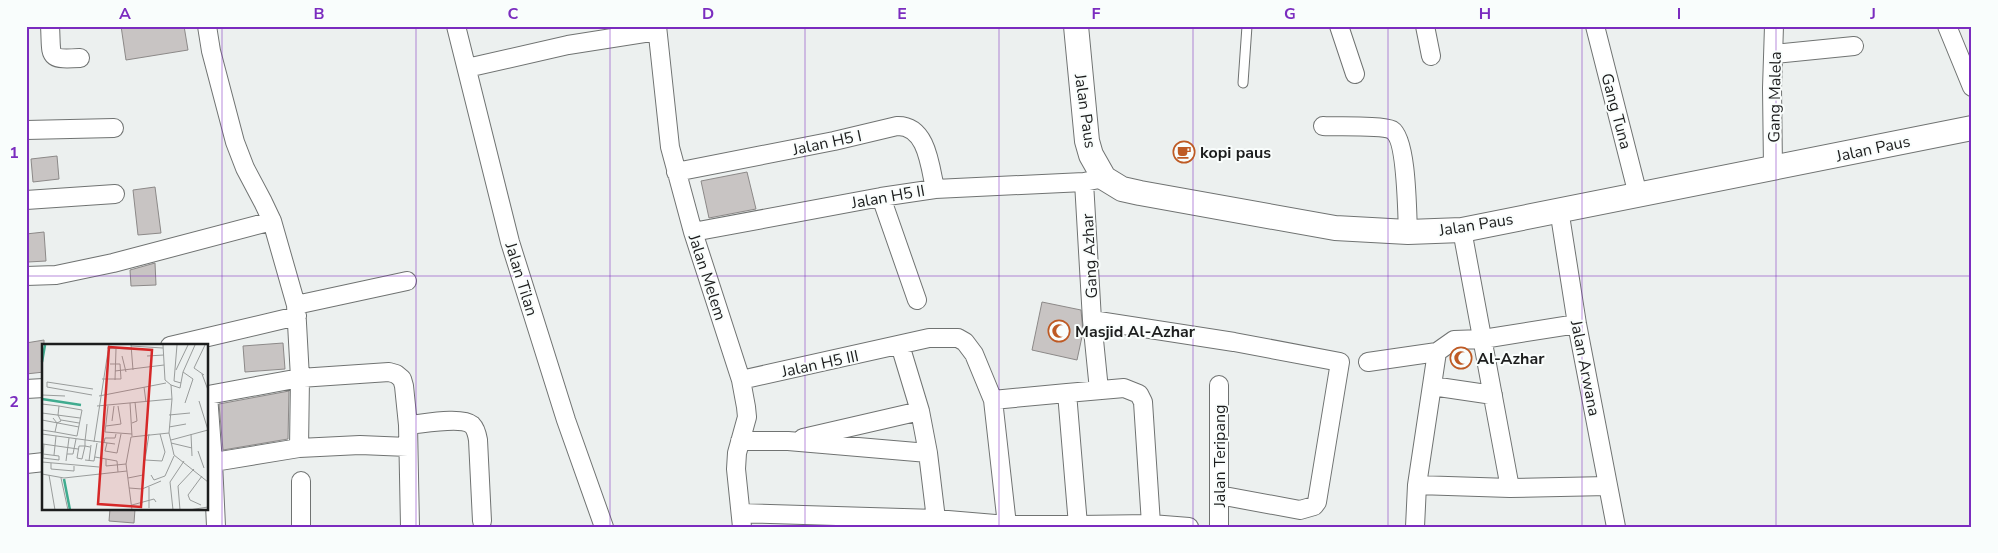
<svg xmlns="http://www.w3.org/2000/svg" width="1998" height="553" viewBox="0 0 1998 553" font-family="'Nunito Sans',sans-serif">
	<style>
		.building { fill: #c8c4c3; stroke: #8c8988 }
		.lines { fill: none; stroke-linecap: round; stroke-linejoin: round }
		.lane-casing { stroke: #707372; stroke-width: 11 }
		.street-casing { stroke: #707372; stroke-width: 20 }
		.secondary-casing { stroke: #707372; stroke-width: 26 }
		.lane { stroke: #fff; stroke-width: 9 }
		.street { stroke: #fff; stroke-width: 18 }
		.secondary { stroke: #fff; stroke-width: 24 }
		.grid { fill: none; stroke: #7b2cbf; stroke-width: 1; stroke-opacity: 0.55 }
		.labels { text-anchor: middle; stroke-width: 4; stroke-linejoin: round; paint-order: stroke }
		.street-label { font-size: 16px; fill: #1c1d1d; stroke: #f9fdfc }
		.poi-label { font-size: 16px; font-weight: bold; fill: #1c1d1d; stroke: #f9fdfc; text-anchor: start }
		.inset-river { fill: none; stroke: #40ab8f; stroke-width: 2.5 }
		.inset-road { fill: none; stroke: #999c9b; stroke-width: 1 }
		.view { fill: #d62828; fill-opacity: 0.15; stroke: #d62828; stroke-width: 2.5 }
		.inset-edge { fill: none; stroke: #1c1d1d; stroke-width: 2.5 }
		.neatline { fill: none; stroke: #7b2cbf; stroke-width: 2 }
		.grid-label { font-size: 16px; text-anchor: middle; font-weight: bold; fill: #7b2cbf }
	</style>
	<rect width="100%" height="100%" fill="#ecf0ef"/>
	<path class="building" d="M121,26H184L188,50L126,60Z
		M57,156L59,179L33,182L31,159Z
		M747,172L756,209L709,218L701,181Z
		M155,187L161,233L138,235L133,190Z
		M44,232L46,261L28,262L26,234Z
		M155,263L156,285L131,286L130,270Z
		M1042,302L1081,310L1083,332L1077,360L1032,350Z
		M44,340V372L26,374V343Z
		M283,343L285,369L245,372L243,346Z
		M289,391L288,439L223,450L219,404Z
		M110,509H135L134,523L109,521Z"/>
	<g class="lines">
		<g class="lane-casing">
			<path id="lane" d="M1243,83L1247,26"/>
		</g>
		<g class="street-casing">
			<path id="street" d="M50,26C52,57 46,60 80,58
				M207,26L211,51L235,142L245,168L263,202L272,221L296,305L300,378L299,448
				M456,26L510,242L566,420L604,527
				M657,26L670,147L693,232L741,380L746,407L747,417L737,453L736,469L742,527
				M1339,26L1355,74
				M1425,26L1431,56
				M1595,26L1638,195
				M1947,26L1972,87
				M1774,54L1854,46
				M467,68L568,45L657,31
				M1323,126C1337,127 1382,125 1392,130C1407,139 1407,213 1408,232
				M26,130L114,128
				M1773,168L1772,88L1774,26
				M676,172L834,141L897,126C927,125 930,166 935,189
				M1084,182L1092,320L1099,390
				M881,197L917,300
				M26,200L115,194
				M1559,209L1577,324L1616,527
				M693,232L881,197L935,189L1084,182L1104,178
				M26,276L56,275L113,263L272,221
				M296,305L407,281
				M1092,320L1234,342L1340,362L1317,502L1314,506L1300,510L1219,495
				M900,345L920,411L928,453L936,519
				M170,346L297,316
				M1368,362L1437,352
				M741,380L929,338H958L965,342L974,354L993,400L1007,525
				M1432,386L1493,395
				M26,389L44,388
				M993,400L1067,393
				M408,425C422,424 461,416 472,425C476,429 477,434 478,440L482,521
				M803,438L920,411
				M740,441H788L928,453
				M208,463L299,448L360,445L408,447
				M26,464L44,462
				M301,481V527
				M1417,485L1510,488L1462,230
				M1510,488L1608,486
				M741,513L936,519L1007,525H1078L1067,393L1124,388L1139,394L1143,402L1151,524L1189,527
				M1078,525L1151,524
				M216,526L213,462L208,395L300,378L389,372L396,374L402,379L404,386L408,425L410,527
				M1219,527V385
				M1415,527L1417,485L1437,352L1454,340L1483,339L1577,324"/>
		</g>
		<g class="secondary-casing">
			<path id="secondary" d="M1076,26L1087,141L1091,155L1104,178L1122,189L1140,193L1335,228L1408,232L1462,230L1972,128"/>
		</g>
		<use href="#lane" class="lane"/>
		<use href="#street" class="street"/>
		<use href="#secondary" class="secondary"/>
	</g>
	<path class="grid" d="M222,26V527M416,26V527M610,26V527M805,26V527M999,26V527M1193,26V527M1388,26V527M1582,26V527M1776,26V527M26,276H1972"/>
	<defs>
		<g id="cafe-ring" transform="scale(1.125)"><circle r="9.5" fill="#f9fdfc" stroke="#be5a24" stroke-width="1.5"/><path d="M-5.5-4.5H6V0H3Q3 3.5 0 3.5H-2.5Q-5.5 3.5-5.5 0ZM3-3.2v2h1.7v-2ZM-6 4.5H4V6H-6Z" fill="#be5a24"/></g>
		<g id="mosque-ring" transform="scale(1.125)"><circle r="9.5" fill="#f9fdfc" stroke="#be5a24" stroke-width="1.5"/><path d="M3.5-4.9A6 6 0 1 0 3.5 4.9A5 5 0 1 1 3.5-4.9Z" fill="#be5a24"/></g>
	</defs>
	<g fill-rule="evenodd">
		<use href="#cafe-ring" x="1184" y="152"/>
		<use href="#mosque-ring" x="1059" y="331"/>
		<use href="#mosque-ring" x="1461" y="358"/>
	</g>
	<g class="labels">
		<g class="street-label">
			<text transform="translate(1774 97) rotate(-89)" y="6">Gang Malela</text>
			<text transform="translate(1086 111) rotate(82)" y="6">Jalan Paus</text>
			<text transform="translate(1617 111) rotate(75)" y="6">Gang Tuna</text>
			<text transform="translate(827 142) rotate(-12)" y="6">Jalan H5 I</text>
			<text transform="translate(1873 148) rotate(-12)" y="6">Jalan Paus</text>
			<text transform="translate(888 196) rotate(-10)" y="6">Jalan H5 II</text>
			<text transform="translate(1476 224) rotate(-9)" y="6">Jalan Paus</text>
			<text transform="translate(1089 256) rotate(-93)" y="6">Gang Azhar</text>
			<text transform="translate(708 277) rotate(72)" y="6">Jalan Melem</text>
			<text transform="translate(522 279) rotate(73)" y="6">Jalan Tilan</text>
			<text transform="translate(820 363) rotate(-12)" y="6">Jalan H5 III</text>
			<text transform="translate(1586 368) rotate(79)" y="6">Jalan Arwana</text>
			<text transform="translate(1219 456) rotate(-90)" y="6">Jalan Teripang</text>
		</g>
		<g class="poi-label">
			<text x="1200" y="158">kopi paus</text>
			<text x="1075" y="337">Masjid Al-Azhar</text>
			<text x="1477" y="364">Al-Azhar</text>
		</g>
	</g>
	<g transform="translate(42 344)">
		<rect width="166" height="166" fill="#ecf0ef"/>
		<path class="inset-river" d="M0,18L3,1M0,55L39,61M22,135L28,166"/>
		<path class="inset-road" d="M89,1L91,26M135,1L132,37L139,39M89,2L121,4M65,4L89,5M80,12L84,28M105,12L122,11M134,26L146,1M73,27L122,21M141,28L151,35L143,59M160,30L166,46M162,31L152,24L163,1M60,35H79L78,20H68M73,36L74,5M129,41L138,44L141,28L153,1M102,43L104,58M0,51L23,52M50,51L5,43V38L51,45M57,52L124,39M157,57L166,86M88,59L90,92M0,60L17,62L16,71L19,77L15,79L11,74M55,62L130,55M66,62L63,88L90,90M0,69L38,74M127,71L148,69M0,76L37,83M19,76L37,79M70,77L72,62M90,79L95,77L93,58M45,80L43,97V102L40,115L35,114L37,102H43L48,103M64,82L79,80L76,62M127,83L144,80M0,86L13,88L15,79M13,88L35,92L40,66L17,62M127,89L132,111L166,138M0,90L73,100M149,90L150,112M129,96L166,86M52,98L67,1M60,99L63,62M62,99L63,94H73L74,90M65,99L63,107L75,109L79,90M129,99L150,104M1,100L36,105M156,107L162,124M1,110L17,112V116L1,114L2,100M25,110H31L34,95M12,111L14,92M53,113L75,117L76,128M64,115V122L84,120M43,116L52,117L55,99M103,116L120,117L123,108L118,90M103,116L107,90M24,117L27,94M47,117L49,101M0,118L57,123M9,119V125L32,127V122M0,130L22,134L85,127M7,131L13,166M109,131L112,136L123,132L132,112M19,134L26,166M86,134L101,131M107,143V164M87,144L100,145L119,137M90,161L112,155L114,158M159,161L148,156L146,151L160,132M90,166L84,120L89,93L127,89L130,55L129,41L123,36L121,1M131,166L128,138L142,117M138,166L136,142L152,125M147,166L166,163"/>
		<path class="view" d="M67,3L110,6L99,163L56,160Z"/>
		<rect width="166" height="166" class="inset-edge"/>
	</g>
	<rect width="1998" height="553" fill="none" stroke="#f9fdfc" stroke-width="55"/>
	<rect x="28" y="28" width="1942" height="498" class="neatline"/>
	<g class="grid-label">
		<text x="125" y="19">A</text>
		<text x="319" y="19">B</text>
		<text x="513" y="19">C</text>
		<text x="708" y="19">D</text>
		<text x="902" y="19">E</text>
		<text x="1096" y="19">F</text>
		<text x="1290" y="19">G</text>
		<text x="1485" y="19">H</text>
		<text x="1679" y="19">I</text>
		<text x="1873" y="19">J</text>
		<text x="14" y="158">1</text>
		<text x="14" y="407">2</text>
	</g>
</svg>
